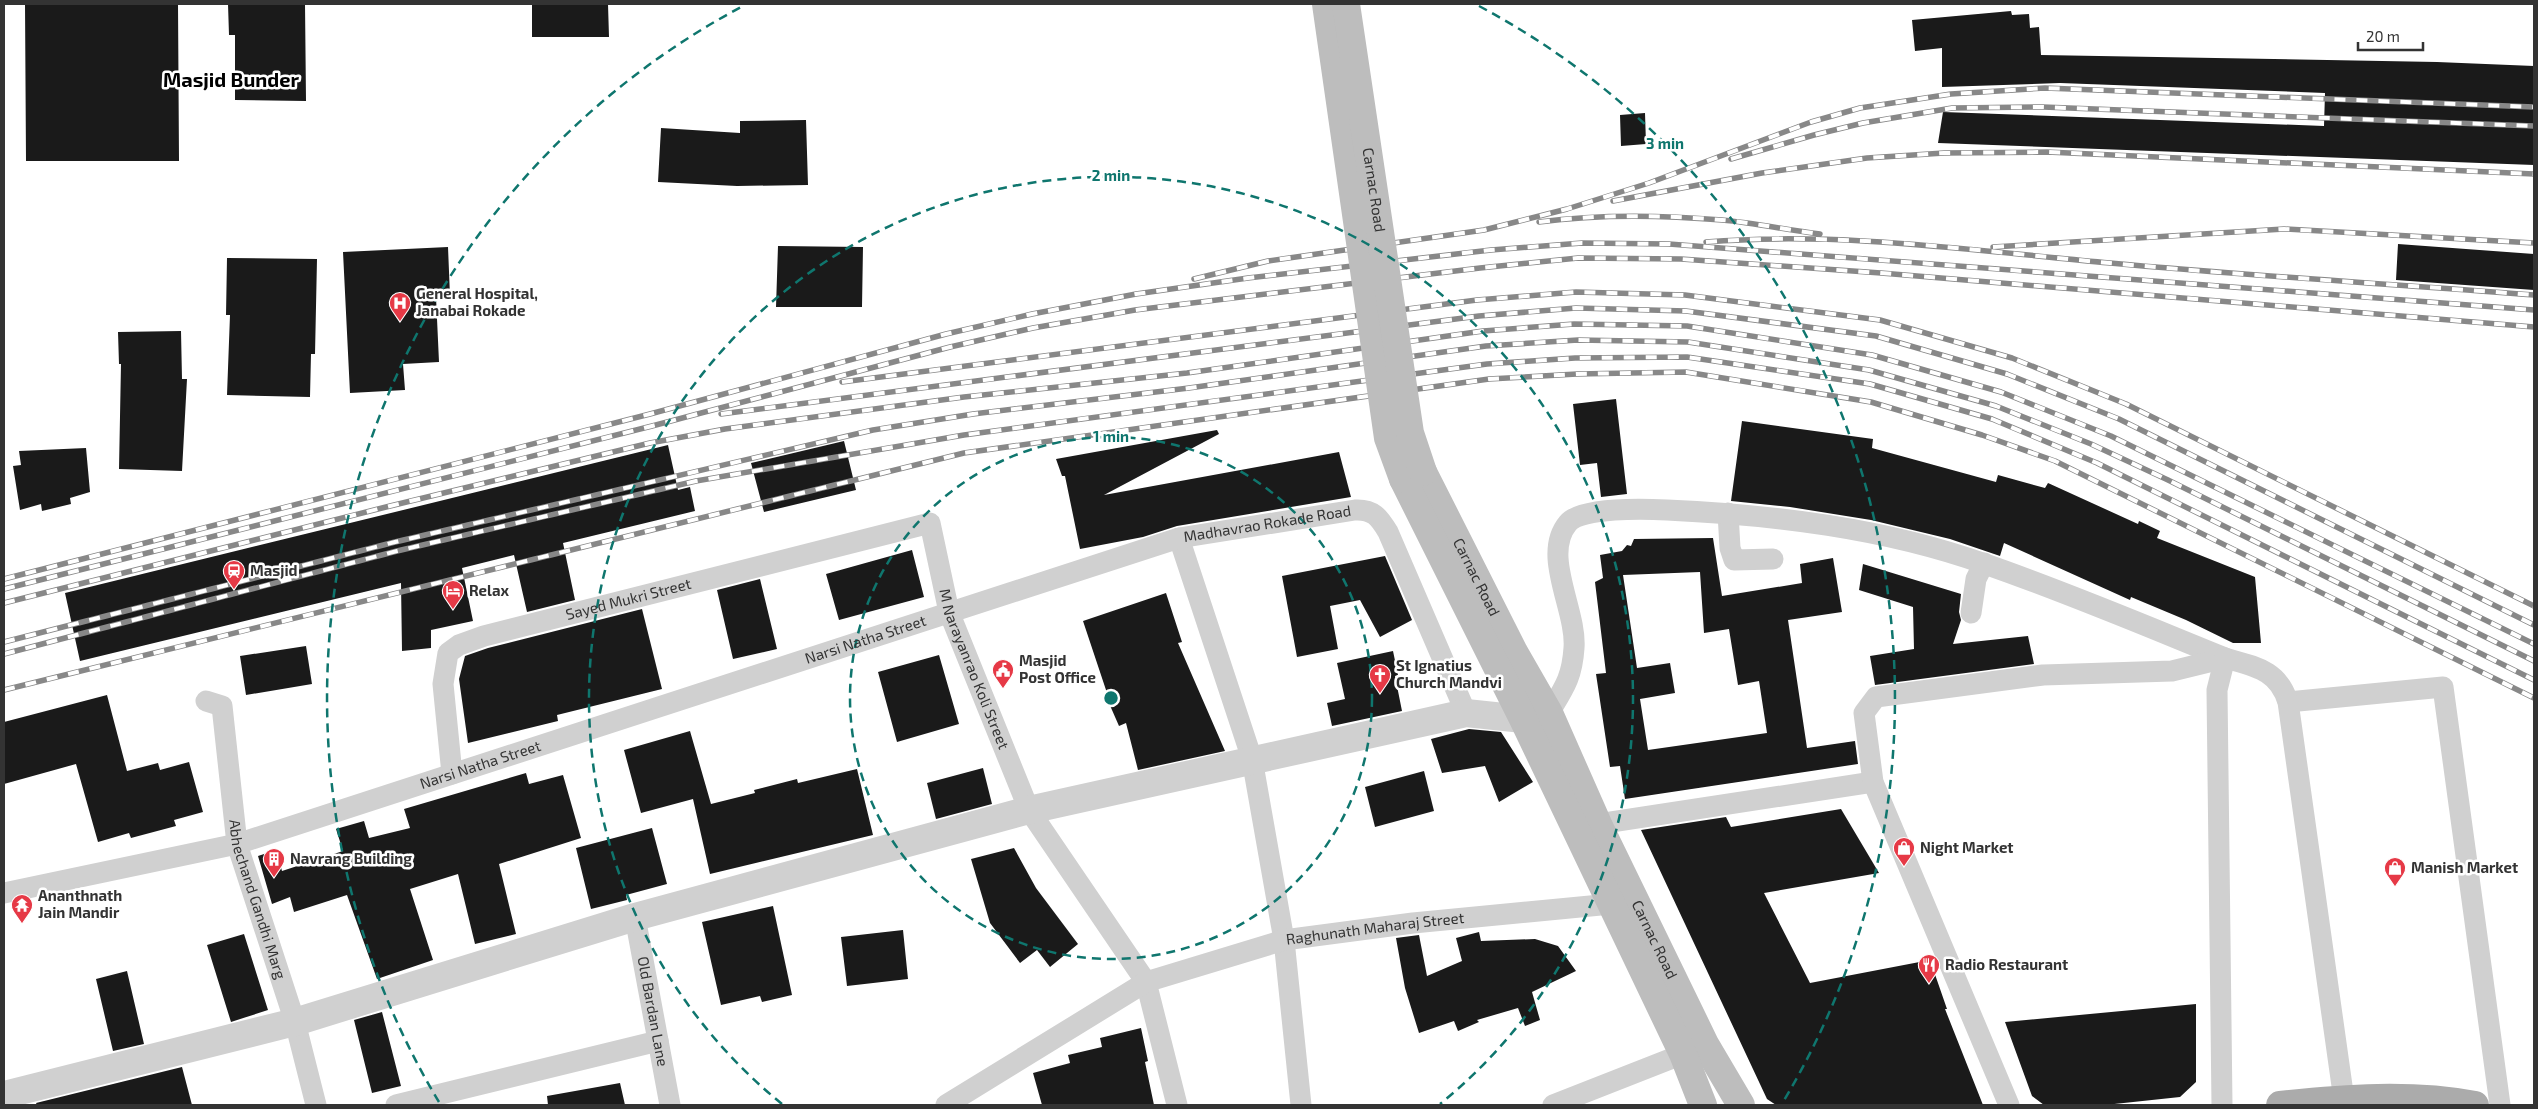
<svg xmlns="http://www.w3.org/2000/svg" width="2538" height="1109" viewBox="0 0 2538 1109" font-family="'Exo 2',sans-serif">
	<style>
		.building { fill: #1a1a1a; fill-rule: evenodd }
		.lines { fill: none; stroke-linecap: round; stroke-linejoin: round }
		.minor { stroke: #d0d0d0; stroke-width: 21 }
		.tertiary { stroke: #d0d0d0; stroke-width: 28 }
		.secondary { stroke: #bdbdbd; stroke-width: 28 }
		.primary { stroke: #ababab; stroke-width: 28 }
		.rail-casing { stroke: #888; stroke-width: 5.5 }
		.rail { stroke: #fff; stroke-width: 4; stroke-dasharray: 11; stroke-linecap: butt }
		.secondary-bridge { stroke: #bdbdbd; stroke-width: 28 }
		.ring { fill: none; stroke: #0f766e; stroke-width: 2.5; stroke-dasharray: 9 6 }
		.labels { text-anchor: middle; stroke-width: 5; stroke-linejoin: round; paint-order: stroke }
		.street-label { font-size: 15px; fill: #333; stroke: #fff }
		.poi-label { font-size: 15px; font-weight: bold; fill: #333; stroke: #fff; text-anchor: start }
		.district-label { font-size: 20px; font-weight: bold; fill: #000; stroke: #fff }
		.centre { fill: #0f766e; stroke: #fff; stroke-width: 2.5 }
		.ring-label { font-size: 15px; text-anchor: middle; font-weight: bold; fill: #0f766e; stroke: #fff; stroke-width: 5; stroke-linejoin: round; paint-order: stroke }
	</style>
	<rect width="100%" height="100%" fill="#fff"/>
	<path class="building" d="M25,4H178L179,161H26Z
		M228,4H305L306,101L235,100V35H229Z
		M532,4H608L609,37H532Z
		M2011,11L2012,15L2029,14L2030,28L2039,27L2041,55L2437,62L2534,66V165L1938,143L1943,112L2324,126L2325,93L2060,83L1942,87V48L1915,51L1912,20Z
		M1645,113L1646,144L1621,146L1620,115Z
		M806,120L808,185L737,186L658,182L661,128L740,133V121Z
		M2398,244L2534,254V290L2396,280Z
		M778,246L863,247L862,307H776Z
		M448,247L450,296L436,297L439,362L403,364L405,390L350,393L343,252Z
		M227,258L317,259L315,354H311L310,397L227,395L230,315H226Z
		M181,331L182,379H187L182,471L119,469L121,364H119L118,332Z
		M1616,399L1627,494L1601,497L1597,463L1580,465L1573,404Z
		M1742,421L1873,439L1872,448L1996,482L1998,475L2045,488L2048,483L2138,524L2139,521L2160,531L2157,538L2255,577L2261,643H2233L2186,620L2131,597L2130,600L2004,543L2000,556L1950,539L1871,520L1790,507L1731,501Z
		M1217,430L1219,434L1104,495L1339,452L1351,497L1177,526L1143,537L1080,549L1065,476H1062L1056,459Z
		M844,441L856,490L764,512L751,463Z
		M668,445L678,490L690,487L695,511L563,543L575,600L527,612L514,555L462,568L473,621L431,630V648L402,651L401,583L80,661L65,593Z
		M86,448L90,492L70,498L71,504L42,511L41,504L20,510L13,466L21,465L19,451Z
		M1713,538L1722,596L1802,583L1800,564L1833,558L1842,612L1788,620L1807,748L1855,741L1858,764L1625,799L1620,766L1610,767L1596,674L1606,673L1595,582L1603,578L1600,555L1622,551L1627,545L1631,546L1634,539ZM1700,572L1704,633L1729,629L1738,685L1759,681L1767,733L1648,750L1640,699L1675,693L1670,663L1637,668L1623,575Z
		M912,550L924,597L839,620L826,574Z
		M1385,556L1412,620L1380,637L1360,600L1330,606L1338,649L1297,657L1282,576Z
		M1863,564L1961,594L1959,612L1961,620L1953,644L2028,636L2034,664L1875,685L1870,656L1914,649L1913,607L1859,590Z
		M760,579L777,649L733,659L717,590Z
		M1166,593L1182,642L1178,643L1225,751L1138,770L1126,723L1119,726L1105,694L1107,693L1083,621Z
		M642,609L662,689L557,715L558,721L468,743L459,679L465,656L488,648Z
		M306,646L312,684L246,695L240,656Z
		M1393,651L1398,675L1395,676L1402,711L1332,726L1327,703L1345,699L1337,663Z
		M939,655L959,724L897,742L878,672Z
		M107,695L127,771L158,763L160,770L189,762L203,812L174,820L176,826L131,838L129,833L98,842L76,764L4,784V722Z
		M1469,729L1501,732L1533,782L1499,802L1485,766L1442,773L1431,739Z
		M690,731L711,804L755,793L754,790L797,779L798,783L857,769L873,835L710,874L693,799L641,813L624,750Z
		M983,768L992,804L936,819L927,783Z
		M1424,771L1434,811L1375,827L1365,787Z
		M526,773L529,784L563,775L581,838L499,864L516,934L475,944L458,874L410,889L433,960L377,979L347,895L294,912L290,897L272,904L258,856L276,850L282,871L343,851L336,829L364,821L369,838L410,828L404,809Z
		M1841,809L1879,873L1764,893L1810,983L1930,960L1947,1009H1945L1983,1105H1776L1767,1099L1641,830L1726,817L1731,827Z
		M652,828L667,884L626,895L627,900L591,909L576,848Z
		M1014,848L1036,888L1078,944L1050,967L1037,950L1020,963L990,923L971,859Z
		M773,906L792,995L762,1002L760,996L721,1005L702,922Z
		M903,930L908,979L847,986L841,937Z
		M1479,932L1481,941L1535,939L1558,946L1576,971L1532,992L1540,1020L1525,1026L1518,1008L1477,1020L1479,1022L1458,1031L1454,1021L1419,1033L1405,988L1396,938L1419,935L1427,976L1462,961L1456,938Z
		M244,934L268,1010L231,1022L207,945Z
		M127,971L144,1044L113,1051L96,979Z
		M2196,1004V1082L2180,1097L2105,1105H2044L2032,1096L2005,1022Z
		M382,1012L401,1086L372,1093L354,1020Z
		M1141,1028L1148,1061L1145,1062L1154,1105H1042L1033,1073L1070,1063L1068,1055L1102,1047L1100,1038Z
		M182,1067L192,1105H37L36,1103Z
		M620,1083L625,1105H548L547,1096Z"/>
	<g class="lines">
		<g class="minor">
			<path d="M1728,513L1730,548L1734,560L1773,559"/>
			<path d="M1179,538L1252,759L1284,940L1301,1105"/>
			<path d="M1971,613L1976,579L1984,563"/>
			<path id="s1" d="M206,701L222,706L237,844L295,1022L316,1105"/>
			<path d="M2288,702L2443,687L2500,1105"/>
			<path d="M1549,713C1564,688 1572,678 1574,648C1577,610 1541,555 1568,523C1581,507 1646,509 1667,510C1774,515 1884,528 1985,564C2066,592 2146,626 2225,658C2256,667 2278,670 2288,702L2344,1100"/>
			<path id="s2" d="M452,774L443,684L448,653L459,645L484,636L930,523L949,612L1029,810L1146,982L1177,1105"/>
			<path d="M1598,824L1873,782"/>
			<path id="s3" d="M4,893L237,844L1179,538L1355,510C1373,509 1379,517 1388,532L1466,713"/>
			<path id="s4" d="M635,917L670,1105"/>
			<path d="M396,1105L658,1041"/>
			<path id="s5" d="M946,1105L1146,982L1284,940L1413,923L1611,904"/>
			<path d="M1553,1105L1683,1054"/>
			<path d="M2009,1105L1873,782L1864,713L1876,697L2043,675L2172,671L2225,658"/>
			<path d="M2222,1105L2217,690L2225,658"/>
		</g>
		<path class="tertiary" d="M4,1095L295,1022L635,917L1029,810L1466,713L1523,719"/>
		<g class="secondary">
			<path id="s6" d="M1423,472L1514,652L1549,713L1598,824L1705,1044L1741,1105"/>
			<path d="M1403,479L1523,719L1683,1054L1703,1105"/>
		</g>
		<path class="primary" d="M2280,1105C2343,1098 2412,1093 2475,1105"/>
		<g class="rail-casing">
			<path id="rail" d="M1731,159L1814,135L1863,123L1952,108L2043,107L2534,126
				M1613,201L1762,173L1867,158L1944,153L2047,152L2534,174
				M1539,222C1599,214 1662,215 1722,220C1755,223 1787,230 1820,234
				M1706,242C1841,231 1976,251 2110,263C2251,276 2393,284 2534,295
				M1993,247L2284,229L2534,243
				M1194,279L1268,261L1484,230L1567,209L1649,183L1811,122L1860,108L1951,94L2045,88L2534,107
				M842,382L1477,300L1576,292L1685,295L1880,320L2012,358L2126,404L2534,606
				M721,414L1479,316L1576,308L1686,311L1876,336L2007,374L2119,419L2534,625
				M4,579L650,414L946,334L1032,314L1136,294L1248,278L1491,250L1582,243L1669,244L2534,310
				M4,589L652,426L950,347L1033,328L1135,310L1480,268L1578,258L1681,259L1881,273L2534,327
				M4,603L386,507L650,443L725,429L964,397L1187,373L1483,331L1574,324L1687,326L1872,355L2001,392L2111,436L2534,644
				M4,642L395,542L873,430L973,414L1189,388L1486,346L1578,340L1688,342L1869,370L1996,406L2091,444L2168,480L2534,661
				M4,654L397,551L696,481L964,435L1487,364L1575,358L1687,357L1870,384L1992,419L2097,463L2534,680
				M4,690L964,453L1489,379L1577,374L1686,372L1871,402L1982,435L2055,461L2534,698"/>
		</g>
		<use href="#rail" class="rail"/>
		<g class="secondary-bridge">
			<path d="M1326,4L1388,438L1403,479"/>
			<path id="s7" d="M1346,4L1410,433L1423,472"/>
		</g>
	</g>
	<g class="ring">
		<circle cx="1111" cy="698" r="261"/>
		<path d="M782 1104A522 522 0 1 1 1440 1104"/>
		<path d="M439 1102A784 784 0 0 1 743 6M1479 6A784 784 0 0 1 1783 1102"/>
	</g>
	<defs>
		<g id="hospital-pin" transform="scale(1.125)"><path d="M0 17L-7.5 6A9.5 9.5 0 1 1 7.5 6Z" fill="#e63946" stroke="#fff"/><path d="M-5-5h3v3.5h4V-5h3V5h-3V1.5h-4V5h-3Z" fill="#fff"/></g>
		<g id="station-pin" transform="scale(1.125)"><path d="M0 17L-7.5 6A9.5 9.5 0 1 1 7.5 6Z" fill="#e63946" stroke="#fff"/><path d="M-3-6H3Q5-6 5-4V2Q5 4 3 4L4.5 6H3L1.5 4h-3L-3 6H-4.5L-3 4Q-5 4-5 2V-4Q-5-6-3-6ZM-3.5-4v3h7v-3ZM-3.5 1v1.5H-2V1ZM2 1v1.5H3.5V1Z" fill="#fff"/></g>
		<g id="hotel-pin" transform="scale(1.125)"><path d="M0 17L-7.5 6A9.5 9.5 0 1 1 7.5 6Z" fill="#e63946" stroke="#fff"/><path d="M-6-4.5h1.5V1H6V5H4.5V3h-9V5H-6ZM-4 0a1.8 1.8 0 1 1 3.6 0ZM.5 0V-2.5h3Q6-2.5 6 0Z" fill="#fff"/></g>
		<g id="civic-pin" transform="scale(1.125)"><path d="M0 17L-7.5 6A9.5 9.5 0 1 1 7.5 6Z" fill="#e63946" stroke="#fff"/><path d="M-.6-6.5H3V-4.5H.6V-3L4-1V1h2V6H-6V1h2V-1L-.6-3ZM-1.2 2.5V6h2.4V2.5Z" fill="#fff"/></g>
		<g id="church-pin" transform="scale(1.125)"><path d="M0 17L-7.5 6A9.5 9.5 0 1 1 7.5 6Z" fill="#e63946" stroke="#fff"/><path d="M-1.2-6h2.4v3.5h3.3v2.4h-3.3V6h-2.4V-.1h-3.3v-2.4h3.3Z" fill="#fff"/></g>
		<g id="shop-pin" transform="scale(1.125)"><path d="M0 17L-7.5 6A9.5 9.5 0 1 1 7.5 6Z" fill="#e63946" stroke="#fff"/><path d="M-5-2.5h2.3a2.7 3.5 0 0 1 5.4 0H5L5.5 6h-11ZM-1.5-2.5h3a1.5 2.3 0 0 0-3 0Z" fill="#fff"/></g>
		<g id="building-pin" transform="scale(1.125)"><path d="M0 17L-7.5 6A9.5 9.5 0 1 1 7.5 6Z" fill="#e63946" stroke="#fff"/><path d="M-4-6H4V6H1V3H-1V6H-4ZM-2.5-4.3h1.7v1.8h-1.7ZM.8-4.3h1.7v1.8H.8ZM-2.5-1h1.7V.8h-1.7ZM.8-1h1.7V.8H.8Z" fill="#fff"/></g>
		<g id="temple-pin" transform="scale(1.125)"><path d="M0 17L-7.5 6A9.5 9.5 0 1 1 7.5 6Z" fill="#e63946" stroke="#fff"/><path d="M0-6L5-2H3V0L6.5 2.5H4V6H1.5V3h-3V6H-4V2.5H-6.5L-3 0V-2H-5Z" fill="#fff"/></g>
		<g id="restaurant-pin" transform="scale(1.125)"><path d="M0 17L-7.5 6A9.5 9.5 0 1 1 7.5 6Z" fill="#e63946" stroke="#fff"/><path d="M-5-6h1v4h1v-4h1v4h1v-4h1v5L-1.5 .5V6h-2V.5L-5-1ZM5-6V6H3V1.5H1.5Q1.5-4 5-6Z" fill="#fff"/></g>
	</defs>
	<g fill-rule="evenodd">
		<use href="#hospital-pin" x="400" y="303"/>
		<use href="#station-pin" x="234" y="571"/>
		<use href="#hotel-pin" x="453" y="591"/>
		<use href="#civic-pin" x="1003" y="670"/>
		<use href="#church-pin" x="1380" y="675"/>
		<use href="#shop-pin" x="1904" y="848"/>
		<use href="#building-pin" x="274" y="859"/>
		<use href="#shop-pin" x="2395" y="868"/>
		<use href="#temple-pin" x="22" y="905"/>
		<use href="#restaurant-pin" x="1929" y="965"/>
	</g>
	<g class="labels">
		<g class="street-label">
			<text dy="5" stroke="none"><textPath href="#s7" startOffset="188">Carnac Road</textPath></text>
			<text dy="5" stroke="none"><textPath href="#s3" startOffset="1318">Madhavrao Rokade Road</textPath></text>
			<text dy="5" stroke="none"><textPath href="#s6" startOffset="118">Carnac Road</textPath></text>
			<text dy="5" stroke="none"><textPath href="#s2" startOffset="311">Sayed Mukri Street</textPath></text>
			<text dy="5" stroke="none"><textPath href="#s3" startOffset="899">Narsi Natha Street</textPath></text>
			<text dy="5" stroke="none"><textPath href="#s2" startOffset="775">M Narayanrao Koli Street</textPath></text>
			<text dy="5" stroke="none"><textPath href="#s3" startOffset="494">Narsi Natha Street</textPath></text>
			<text dy="5" stroke="none"><textPath href="#s1" startOffset="214">Abhechand Gandhi Marg</textPath></text>
			<text dy="5" stroke="none"><textPath href="#s5" startOffset="471">Raghunath Maharaj Street</textPath></text>
			<text dy="5" stroke="none"><textPath href="#s6" startOffset="522">Carnac Road</textPath></text>
			<text dy="5" stroke="none"><textPath href="#s4" startOffset="96">Old Bardan Lane</textPath></text>
		</g>
		<g class="poi-label">
			<text x="416" y="299">General Hospital,<tspan x="416" dy="17">Janabai Rokade</tspan></text>
			<text x="250" y="576">Masjid</text>
			<text x="469" y="596">Relax</text>
			<text x="1019" y="666">Masjid<tspan x="1019" dy="17">Post Office</tspan></text>
			<text x="1396" y="671">St Ignatius<tspan x="1396" dy="17">Church Mandvi</tspan></text>
			<text x="1920" y="853">Night Market</text>
			<text x="290" y="864">Navrang Building</text>
			<text x="2411" y="873">Manish Market</text>
			<text x="38" y="901">Ananthnath<tspan x="38" dy="17">Jain Mandir</tspan></text>
			<text x="1945" y="970">Radio Restaurant</text>
		</g>
		<g class="district-label">
			<text x="231" y="87">Masjid Bunder</text>
		</g>
	</g>
	<circle cx="1111" cy="698" r="8" class="centre"/>
	<g class="ring-label">
		<text x="1665" y="149">3 min</text>
		<text x="1111" y="181">2 min</text>
		<text x="1111" y="442">1 min</text>
	</g>
	<rect width="2538" height="1109" fill="none" stroke="#333333" stroke-width="10"/>
	<path d="M2358 42v8h65v-8" fill="none" stroke="#333333" stroke-width="2.5"/>
	<text x="2366" y="42" font-size="15" fill="#333333" stroke="#ffffff" stroke-width="4" paint-order="stroke">20 m</text>
</svg>
